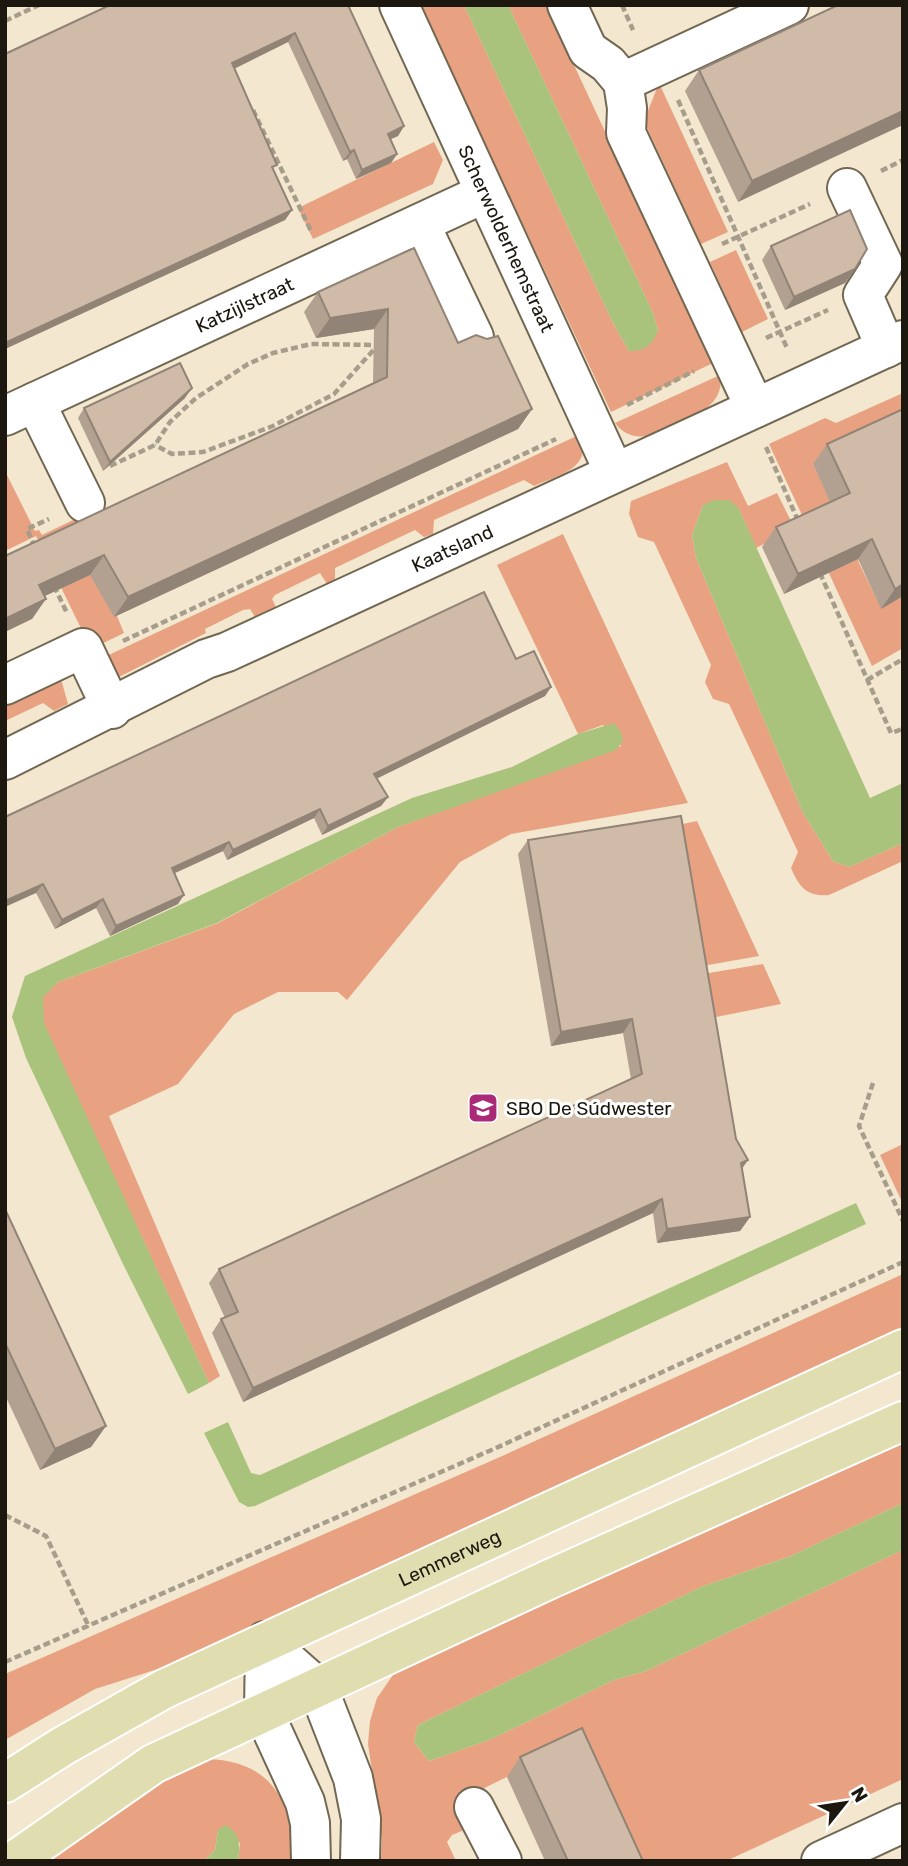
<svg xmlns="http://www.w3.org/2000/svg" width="908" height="1866" viewBox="0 0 908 1866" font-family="Rubik,sans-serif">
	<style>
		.green { fill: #e8a281 }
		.water { fill: #aac37c }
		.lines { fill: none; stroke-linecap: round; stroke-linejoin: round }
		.minor-casing { stroke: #716752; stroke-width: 42 }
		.major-casing { stroke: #fff; stroke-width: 42 }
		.path { stroke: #a69d8b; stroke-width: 4.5; stroke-dasharray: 7 3.5; stroke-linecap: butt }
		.minor { stroke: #fff; stroke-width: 38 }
		.major { stroke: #e0ddb0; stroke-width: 38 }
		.wall { fill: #b2a190 }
		.shaded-wall { fill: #918376 }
		.building { fill: #cfbba8; stroke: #918376; stroke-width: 2 }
		.labels { text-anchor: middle; stroke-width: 6; stroke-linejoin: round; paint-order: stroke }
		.street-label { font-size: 19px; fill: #1c180f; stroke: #fff }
		.poi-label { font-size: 19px; fill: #1c180f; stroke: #fff; text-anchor: start }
	</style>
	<rect width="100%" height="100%" fill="#f3e7cf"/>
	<path class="green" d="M420,5H464L613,323L629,351L658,331L653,313L508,5H546L713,363L611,412Z
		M659,83L728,232L701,244L644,121Z
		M434,142L443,160L433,184L313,239L298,208Z
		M736,250L768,319L742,332L710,262Z
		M720,375C727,412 677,422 651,435C637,439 624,435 615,423Z
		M903,393V421L813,464L835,512L889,542L858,561L881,608L903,596V648L872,666L769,444L825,418L836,423Z
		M583,433C590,470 562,473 534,486L524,480L434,520L433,534L424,537L415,530L335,568V580L327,584L320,573L275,595L272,599L276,607L255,617L250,609L243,610L205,629L206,633L111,681L98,660Z
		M727,462L748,506L777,493L795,529L756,548L738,507L703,505L692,535L696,558L803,813L833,861L849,867L903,843V861L829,895C807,897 799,887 791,868L798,852L729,704L713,699L705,682L711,665L654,542L638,537L629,514L631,501Z
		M5,471L35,531L39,530L42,535L98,508L124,608L113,615L117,616L124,633L91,649L36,536L5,551Z
		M563,534L688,803L511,834L460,862L347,1000L338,992H278L234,1014L178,1084L109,1116L220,1376L209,1383L43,1023L42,997L58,982L218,923L398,827L621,746L603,725L578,734L497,565Z
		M61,679L68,704L54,711L43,703L5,721V705Z
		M697,821L759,956L697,967L673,826Z
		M763,964L781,1004L706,1019L697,975Z
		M903,1144V1204L880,1155Z
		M903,1274V1334L180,1662L95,1689L5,1740V1674L500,1457Z
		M903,1432V1503L791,1556L701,1587L418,1725L414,1742L429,1761L489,1740L614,1680L646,1671L903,1550V1779L726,1861H623L570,1746L466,1797L469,1828L452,1835L447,1842L456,1861H381L382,1839L368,1744L370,1721L377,1698L393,1675L465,1634Z
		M209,1759C273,1762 292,1802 295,1861H238L240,1843L218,1830L215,1850L204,1861H31L175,1768Z"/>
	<path class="water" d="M464,5H508L653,313L658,331C651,346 645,351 629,351L613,323Z
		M714,500H729L738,507L870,798L903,783V843L849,867L833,861L803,813L696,558L692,535L703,505Z
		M614,723L621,732L623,741L616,750L398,827L217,923L58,982L43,997L44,1023L209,1383L188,1394L122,1262L26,1058L12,1017L25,976L412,798L512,767L578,734Z
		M856,1203L866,1224L255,1506L248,1507L239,1502L204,1433L228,1422L251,1473L260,1475Z
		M903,1503V1550L646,1671L614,1680L489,1740L429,1761L414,1742L418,1725L701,1587L791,1556Z
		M225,1825C241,1832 240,1846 238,1861H204L215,1850L218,1830Z"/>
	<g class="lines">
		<g class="minor-casing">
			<g id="minor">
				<path id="s1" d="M399,5L614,472"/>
				<path d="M567,5L588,50L608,64L623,82L627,108L626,133L755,408"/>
				<path d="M623,82L789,5"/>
				<path d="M847,188L883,264L863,295L886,348"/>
				<path d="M420,224L474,337"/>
				<path d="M35,402L85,503"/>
				<path id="s2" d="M5,416L485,193"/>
				<path d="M5,685L83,648L112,709"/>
				<path id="s3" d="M5,760L206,659L227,652L903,340"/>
				<path d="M265,1641L318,1688L353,1778L361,1819L360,1861"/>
				<path d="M265,1641L264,1713L305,1802L310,1823L311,1861"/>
				<path d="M474,1807L502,1861"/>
				<path d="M821,1861L903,1823"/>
			</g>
		</g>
		<g class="major-casing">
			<g id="major">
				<path id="s4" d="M5,1783L63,1746L164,1689L903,1349"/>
				<path d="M14,1861L153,1764L550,1579L903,1421"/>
			</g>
		</g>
		<path class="path" d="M622,5L633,30
			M5,21L39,5
			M678,100L787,348
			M253,110L311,231
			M881,171L903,160
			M722,244L810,204
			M766,338L828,310
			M627,405L694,371
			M766,447L799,523
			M110,466L155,445L170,422L196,398L248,364L273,353L311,344L378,345L334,394L273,426L203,452L172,454L155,445
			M35,547L27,529L49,519
			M820,573L891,733L903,729
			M54,586L67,613
			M123,641L556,439
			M867,680L903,659
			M873,1083L859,1126L903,1221
			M5,1515L46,1536L89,1627
			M5,1662L496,1448L903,1262"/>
		<use href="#minor" class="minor"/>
		<use href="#major" class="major"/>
	</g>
	<path class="wall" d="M348,5L404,126L398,136L390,139L397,154L391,163L356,179L347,159L343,161L288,42L234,68L273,170L292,210L285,220L5,349V54Z
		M903,5L738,202L685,91L699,70Z
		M771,246L855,269L845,283L785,310L762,260Z
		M414,248L458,343L532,409L518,429L114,617L90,575L45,596L32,619L5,556L373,383L374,329L316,338L304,312L318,292Z
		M185,398L103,471L78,418L84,408Z
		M903,409V596L881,609L858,559L784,594L762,547L776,527L830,502L813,464L827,444Z
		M516,659L551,687L545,696L377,778L388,797L381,806L322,835L314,818L227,860L223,851L175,873L178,904L110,936L96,908L55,929L36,893L5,817Z
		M528,840L736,1139L748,1160L742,1169L750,1217L740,1231L657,1243L653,1213L243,1402L212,1333L221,1319L225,1318L209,1283L219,1269L631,1079L623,1033L551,1046L518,854Z
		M5,1209L106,1426L91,1447L40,1470L5,1395Z
		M520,1757L643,1861H545L507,1777Z"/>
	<path class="shaded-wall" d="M295,33L288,42L226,73L232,63Z
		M903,111V125L738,202L752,181Z
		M404,126L398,136L382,143L388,134Z
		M354,150L347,159L343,161L350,152Z
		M397,154L391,163L356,179L362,170Z
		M292,210L285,220L5,349V343Z
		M855,269L845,283L785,310L794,297Z
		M388,309L374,329L316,338L330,318Z
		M192,388L185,398L103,471L110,462Z
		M532,409L518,429L114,617L128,597Z
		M872,539L858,559L784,594L798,574Z
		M104,555L90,575L25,605L39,585Z
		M903,584V596L881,609L895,589Z
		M46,599L32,619L5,632V619Z
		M551,687L545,696L368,783L374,774Z
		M388,797L381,806L322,835L328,826Z
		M320,809L314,818L227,860L233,850Z
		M229,842L223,851L166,877L172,868Z
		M43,884L36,893L5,907V901Z
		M184,895L178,904L110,936L116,926Z
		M103,899L96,908L55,929L62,920Z
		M632,1019L623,1033L551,1046L561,1032Z
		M748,1160L738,1173L741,1163Z
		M662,1199L653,1213L243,1402L253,1388Z
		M750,1217L740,1231L657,1243L667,1229Z
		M106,1426L91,1447L40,1470L55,1449Z"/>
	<path class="building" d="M110,5H348L404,126L388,134L397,154L362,170L354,150L350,152L295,33L232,63L277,165L272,167L292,210L5,343V54Z
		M838,5H903V111L752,181L699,70Z
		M850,210L867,249L855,269L794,297L771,246Z
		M414,248L458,343L476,335L487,339L498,336L532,409L128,597L104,555L39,585L46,599L5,619V556L387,377L388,309L330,318L318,292Z
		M180,363L192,388L110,462L84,408Z
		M903,409V584L895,589L872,539L798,574L776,527L850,493L827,444Z
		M484,592L516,659L534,651L551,687L374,774L388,797L328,826L320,809L233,850L229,842L172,868L184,895L116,926L103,899L62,920L43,884L5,901V817Z
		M681,816L736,1139L748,1160L741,1163L750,1217L667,1229L662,1199L253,1388L221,1319L238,1312L219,1269L642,1074L632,1019L561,1032L528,840Z
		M5,1209L106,1426L55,1449L5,1343Z
		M582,1728L643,1861H568L520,1757Z"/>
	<defs>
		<g id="school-square" transform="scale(1.575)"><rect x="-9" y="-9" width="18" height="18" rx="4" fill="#aa2a78" stroke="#fff"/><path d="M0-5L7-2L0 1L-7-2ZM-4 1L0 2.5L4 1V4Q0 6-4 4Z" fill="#fff"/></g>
	</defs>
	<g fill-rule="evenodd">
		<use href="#school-square" x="483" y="1108"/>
	</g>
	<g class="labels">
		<g class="street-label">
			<text dy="7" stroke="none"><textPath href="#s1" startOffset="257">Scherwolderhemstraat</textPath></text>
			<text dy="7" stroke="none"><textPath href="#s2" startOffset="264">Katzijlstraat</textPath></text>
			<text dy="7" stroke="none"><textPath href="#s3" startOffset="495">Kaatsland</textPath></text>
			<text dy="7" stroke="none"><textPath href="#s4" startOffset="499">Lemmerweg</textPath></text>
		</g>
		<g class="poi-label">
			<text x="506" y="1115">SBO De Súdwester</text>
		</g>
	</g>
	<rect width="908" height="1866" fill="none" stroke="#1c180f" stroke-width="14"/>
	<g transform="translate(845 1803) rotate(60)" stroke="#ffffff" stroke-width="5" paint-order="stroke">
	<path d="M0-5L12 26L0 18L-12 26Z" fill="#1c180f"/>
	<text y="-10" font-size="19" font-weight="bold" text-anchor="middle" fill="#1c180f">N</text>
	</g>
</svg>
